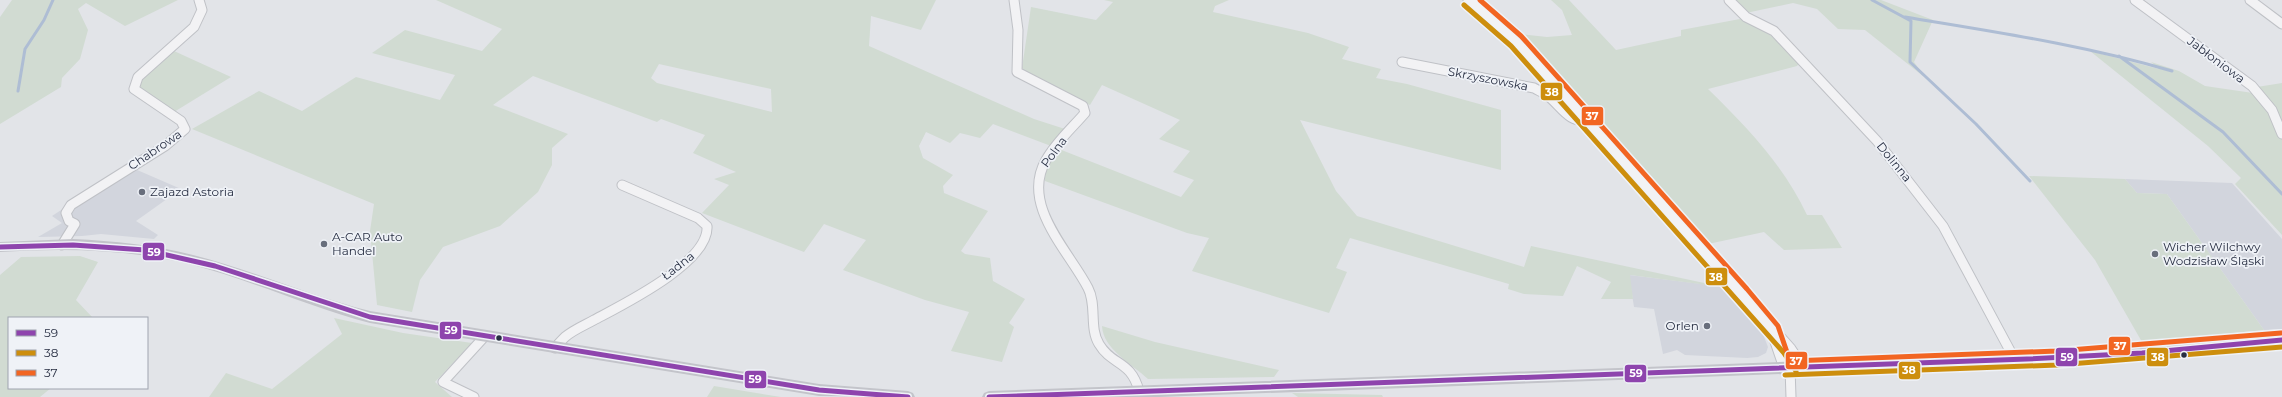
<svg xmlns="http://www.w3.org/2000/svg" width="2282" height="397" viewBox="0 0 2282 397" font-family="Montserrat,sans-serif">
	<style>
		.built { fill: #d2d5dd }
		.green { fill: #d1dbd2; fill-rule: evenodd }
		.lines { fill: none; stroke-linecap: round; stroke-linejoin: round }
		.stream { stroke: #aebdd4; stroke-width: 3 }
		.minor-casing { stroke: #bfc1c6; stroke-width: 11 }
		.tertiary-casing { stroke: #bfc1c6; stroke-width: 13 }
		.minor { stroke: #f2f2f4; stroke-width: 9 }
		.tertiary { stroke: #f2f2f4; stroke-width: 11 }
		.secondary { fill: #c3c4ca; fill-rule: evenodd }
		.bus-1-casing { stroke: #eff2f7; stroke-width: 8 }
		.bus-2-casing { stroke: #eff2f7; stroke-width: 8 }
		.bus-3-casing { stroke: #eff2f7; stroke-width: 8 }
		.bus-1 { stroke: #8e44ad; stroke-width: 5 }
		.bus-2 { stroke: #cd8e0d; stroke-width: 5 }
		.bus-3 { stroke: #f26522; stroke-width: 5 }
		.poi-dot { fill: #686e7c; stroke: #eff2f7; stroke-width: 1.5 }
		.bus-dot { fill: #272e42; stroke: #eff2f7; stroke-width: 1.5 }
		.labels { text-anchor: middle; stroke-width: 3.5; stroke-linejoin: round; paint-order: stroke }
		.street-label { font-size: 12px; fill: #272e42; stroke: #eff2f7 }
		.poi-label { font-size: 12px; fill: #272e42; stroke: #eff2f7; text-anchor: start }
		.line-badge { stroke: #eff2f7; stroke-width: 1.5 }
		.badge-label { font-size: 11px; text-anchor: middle; font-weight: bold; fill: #fff }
	</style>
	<rect width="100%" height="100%" fill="#e2e4e8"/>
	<path class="built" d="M128,166L181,189L136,221L158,235L154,239L101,234L82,236L38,237L62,223L52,216Z
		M2125,179L2232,183L2282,239V329L2264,330L2167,194L2137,193Z
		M1629,275L1726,287L1761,329L1768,347L1766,353L1758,357L1747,358L1685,355L1677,350L1663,354L1654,309L1634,307Z"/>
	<path class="green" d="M12,0H178L125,26L86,3L78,9L88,30L80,59L62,78L61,87L0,124V17Z
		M436,0H936L921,30L871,16L869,46L1034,119L1065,129L1051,146L993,124L980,138L960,133L950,143L926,132L919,146L923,158L953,175L943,186L944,193L988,211L961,251L965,254L990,258L993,281L1025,299L1009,323L1014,327L1002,362L951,351L969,312L925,300L843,270L866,240L824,224L804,252L702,213L729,185L714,179L736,172L693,153L705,135L661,119L657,122L533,76L493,105L568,134L552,148V165L538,192L500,226L443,247L420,280L412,312L377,305L370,231L374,204L192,129L259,91L302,111L356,77L440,100L455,75L372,53L405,30L482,51L502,29ZM659,64L771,89L772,112L657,83L651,78Z
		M1104,0H1229L1215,6L1213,12L1308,33L1349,47L1342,59L1381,69L1376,78L1407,84L1501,110V170L1300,120L1336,191L1357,216L1524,267L1531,246L1723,287L1630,275L1633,299H1601L1611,282L1577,266L1563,296L1524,294L1508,289L1509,284L1350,238L1336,268L1347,272L1329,313L1192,271L1209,238L1187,233L1045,181C1043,168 1052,158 1059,149L1181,197L1194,180L1173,172L1190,151L1159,139L1180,120L1102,85L1090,105L1034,78L1022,68L1031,7L1096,20L1113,2Z
		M1551,0H1569L1616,50L1681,36V30L1740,19L1766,31L1800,62L1797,66L1708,89C1747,127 1784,166 1807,215H1822L1842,248L1784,250L1764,232L1708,244L1652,177L1518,34L1547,37L1572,35L1562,10Z
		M1731,0H1881L1933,20L1914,62L1923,74V76L1865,30L1838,29L1817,9L1793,3L1746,13Z
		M174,51L231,77L174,112L138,86L139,79Z
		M2090,51L2159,69L2151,62L2179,71L2205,86L2253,93L2257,87L2282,83V235L2235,184L2241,178L2208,146Z
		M2029,176L2125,179L2137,193L2167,194L2264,330L2142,342L2095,260Z
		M80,256L98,262L76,300L93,318H9V388H51L40,397H0V275L21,257Z
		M334,318L403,333L472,343L435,382L452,397H209L226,373L272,389L342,334Z
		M1102,326L1155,342L1279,370L1274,377L1148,379C1132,364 1103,349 1102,326Z
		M714,386L781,397H707Z
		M1292,393L1382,395L1383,397H1298Z"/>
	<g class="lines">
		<path class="stream" d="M1872,0L1911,21L1910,62L1976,124L2030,181
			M1905,17C1995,32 2085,45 2172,71
			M2119,56L2223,132L2282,194
			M18,91L25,49L44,20L53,0"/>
		<g class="minor-casing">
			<path id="minor" d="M1014,0L1018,30L1017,72L1083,106L1085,113C1072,128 1056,142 1046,160C1020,205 1069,251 1088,288C1097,305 1089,328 1099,344C1112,366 1131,360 1139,391
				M1729,0L1746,17L1774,31L1877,141L1943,226L2015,360
				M2135,0L2252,86L2272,110L2282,134
				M2250,0L2282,24
				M1402,62L1534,88C1539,91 1544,93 1548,96C1561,106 1569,124 1588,120
				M62,245L75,224L69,221L66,213L71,205L165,146L185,129L181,121L134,89L138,77L194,27L202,10L199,0
				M555,348C558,344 562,340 565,337C573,330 585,325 594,320C622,305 710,262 707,226L698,218L622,185
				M1790,368L1791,397
				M474,397L443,382L485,336"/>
		</g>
		<g class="tertiary-casing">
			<path id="tertiary" d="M1469,0L1516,41L1790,349L1802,367
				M1772,330L1785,368"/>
		</g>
		<use href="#minor" class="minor"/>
		<use href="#tertiary" class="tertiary"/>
		<path class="secondary" d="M73,239C114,241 154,245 193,255C253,270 310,296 370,311L819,384L908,391L913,393L915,397L819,396L370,323C310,307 253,281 193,265C130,249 65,248 0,252V242Z
			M2282,334V346L2142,359L2027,365L1159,397H982L984,393L989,391L2027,353L2142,347Z"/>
		<g class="bus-1-casing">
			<path id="bus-1" d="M0,247L73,245L145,250L215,266L370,317L819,390L908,397
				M989,397L2027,359L2142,353L2282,340"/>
		</g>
		<g class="bus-2-casing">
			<path id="bus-2" d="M1464,5L1511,46L1784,353L1796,371
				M1785,375L2057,365L2282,347"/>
		</g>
		<g class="bus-3-casing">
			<path id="bus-3" d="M1480,0L1521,36L1747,289L1778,326L1790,361L2057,351L2281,333"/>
		</g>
		<use href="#bus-1" class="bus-1"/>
		<use href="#bus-2" class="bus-2"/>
		<use href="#bus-3" class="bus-3"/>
	</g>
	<g class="poi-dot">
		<circle cx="142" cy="192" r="4"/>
		<circle cx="324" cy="244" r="4"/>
		<circle cx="2155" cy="254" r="4"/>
		<circle cx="1707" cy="326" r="4"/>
	</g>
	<g class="bus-dot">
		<circle cx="499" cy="338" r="3.5"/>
		<circle cx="2184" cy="355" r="3.5"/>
	</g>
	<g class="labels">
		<g class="street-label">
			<text transform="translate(2216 60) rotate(37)" y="4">Jabłoniowa</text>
			<text transform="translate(1488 79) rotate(11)" y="4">Skrzyszowska</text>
			<text transform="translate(155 150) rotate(-34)" y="4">Chabrowa</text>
			<text transform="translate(1054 152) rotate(-54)" y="4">Polna</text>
			<text transform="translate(1894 162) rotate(51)" y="4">Dolinna</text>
			<text transform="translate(678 266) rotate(-38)" y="4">Ładna</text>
		</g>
		<g class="poi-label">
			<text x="150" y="196">Zajazd Astoria</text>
			<text x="332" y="241">A-CAR Auto<tspan x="332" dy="14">Handel</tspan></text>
			<text x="2163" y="251">Wicher Wilchwy<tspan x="2163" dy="14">Wodzisław Śląski</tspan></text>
			<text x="1699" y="330" text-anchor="end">Orlen</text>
		</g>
	</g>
	<g class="line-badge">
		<rect x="1540" y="82" width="23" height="19" rx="4" fill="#cd8e0d"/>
		<rect x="1581" y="106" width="23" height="20" rx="4" fill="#f26522"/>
		<rect x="142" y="242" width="23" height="19" rx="4" fill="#8e44ad"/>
		<rect x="1705" y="267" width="23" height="19" rx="4" fill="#cd8e0d"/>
		<rect x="439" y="321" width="23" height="19" rx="4" fill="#8e44ad"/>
		<rect x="2108" y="336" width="23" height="20" rx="4" fill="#f26522"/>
		<rect x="2055" y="347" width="23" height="20" rx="4" fill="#8e44ad"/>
		<rect x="2146" y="347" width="23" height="20" rx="4" fill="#cd8e0d"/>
		<rect x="1785" y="351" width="23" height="19" rx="4" fill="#f26522"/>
		<rect x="1898" y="361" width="23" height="19" rx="4" fill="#cd8e0d"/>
		<rect x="1624" y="364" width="23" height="19" rx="4" fill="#8e44ad"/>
		<rect x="744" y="370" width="23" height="19" rx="4" fill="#8e44ad"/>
	</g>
	<g class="badge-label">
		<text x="1552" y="96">38</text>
		<text x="1592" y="120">37</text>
		<text x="154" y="256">59</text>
		<text x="1716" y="281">38</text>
		<text x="451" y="334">59</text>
		<text x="2120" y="350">37</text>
		<text x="2067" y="361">59</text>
		<text x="2158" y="361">38</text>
		<text x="1796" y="365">37</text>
		<text x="1909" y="374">38</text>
		<text x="1636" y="377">59</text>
		<text x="755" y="383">59</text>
	</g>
	<rect x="8" y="317" width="140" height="72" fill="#eff2f7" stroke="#9fa4af"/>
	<rect x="16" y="330" width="20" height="6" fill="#8e44ad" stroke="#9fa4af"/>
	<text x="44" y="337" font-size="12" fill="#272e42">59</text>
	<rect x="16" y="350" width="20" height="6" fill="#cd8e0d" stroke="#9fa4af"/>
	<text x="44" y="357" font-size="12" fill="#272e42">38</text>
	<rect x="16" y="370" width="20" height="6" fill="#f26522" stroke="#9fa4af"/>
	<text x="44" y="377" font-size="12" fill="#272e42">37</text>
</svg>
